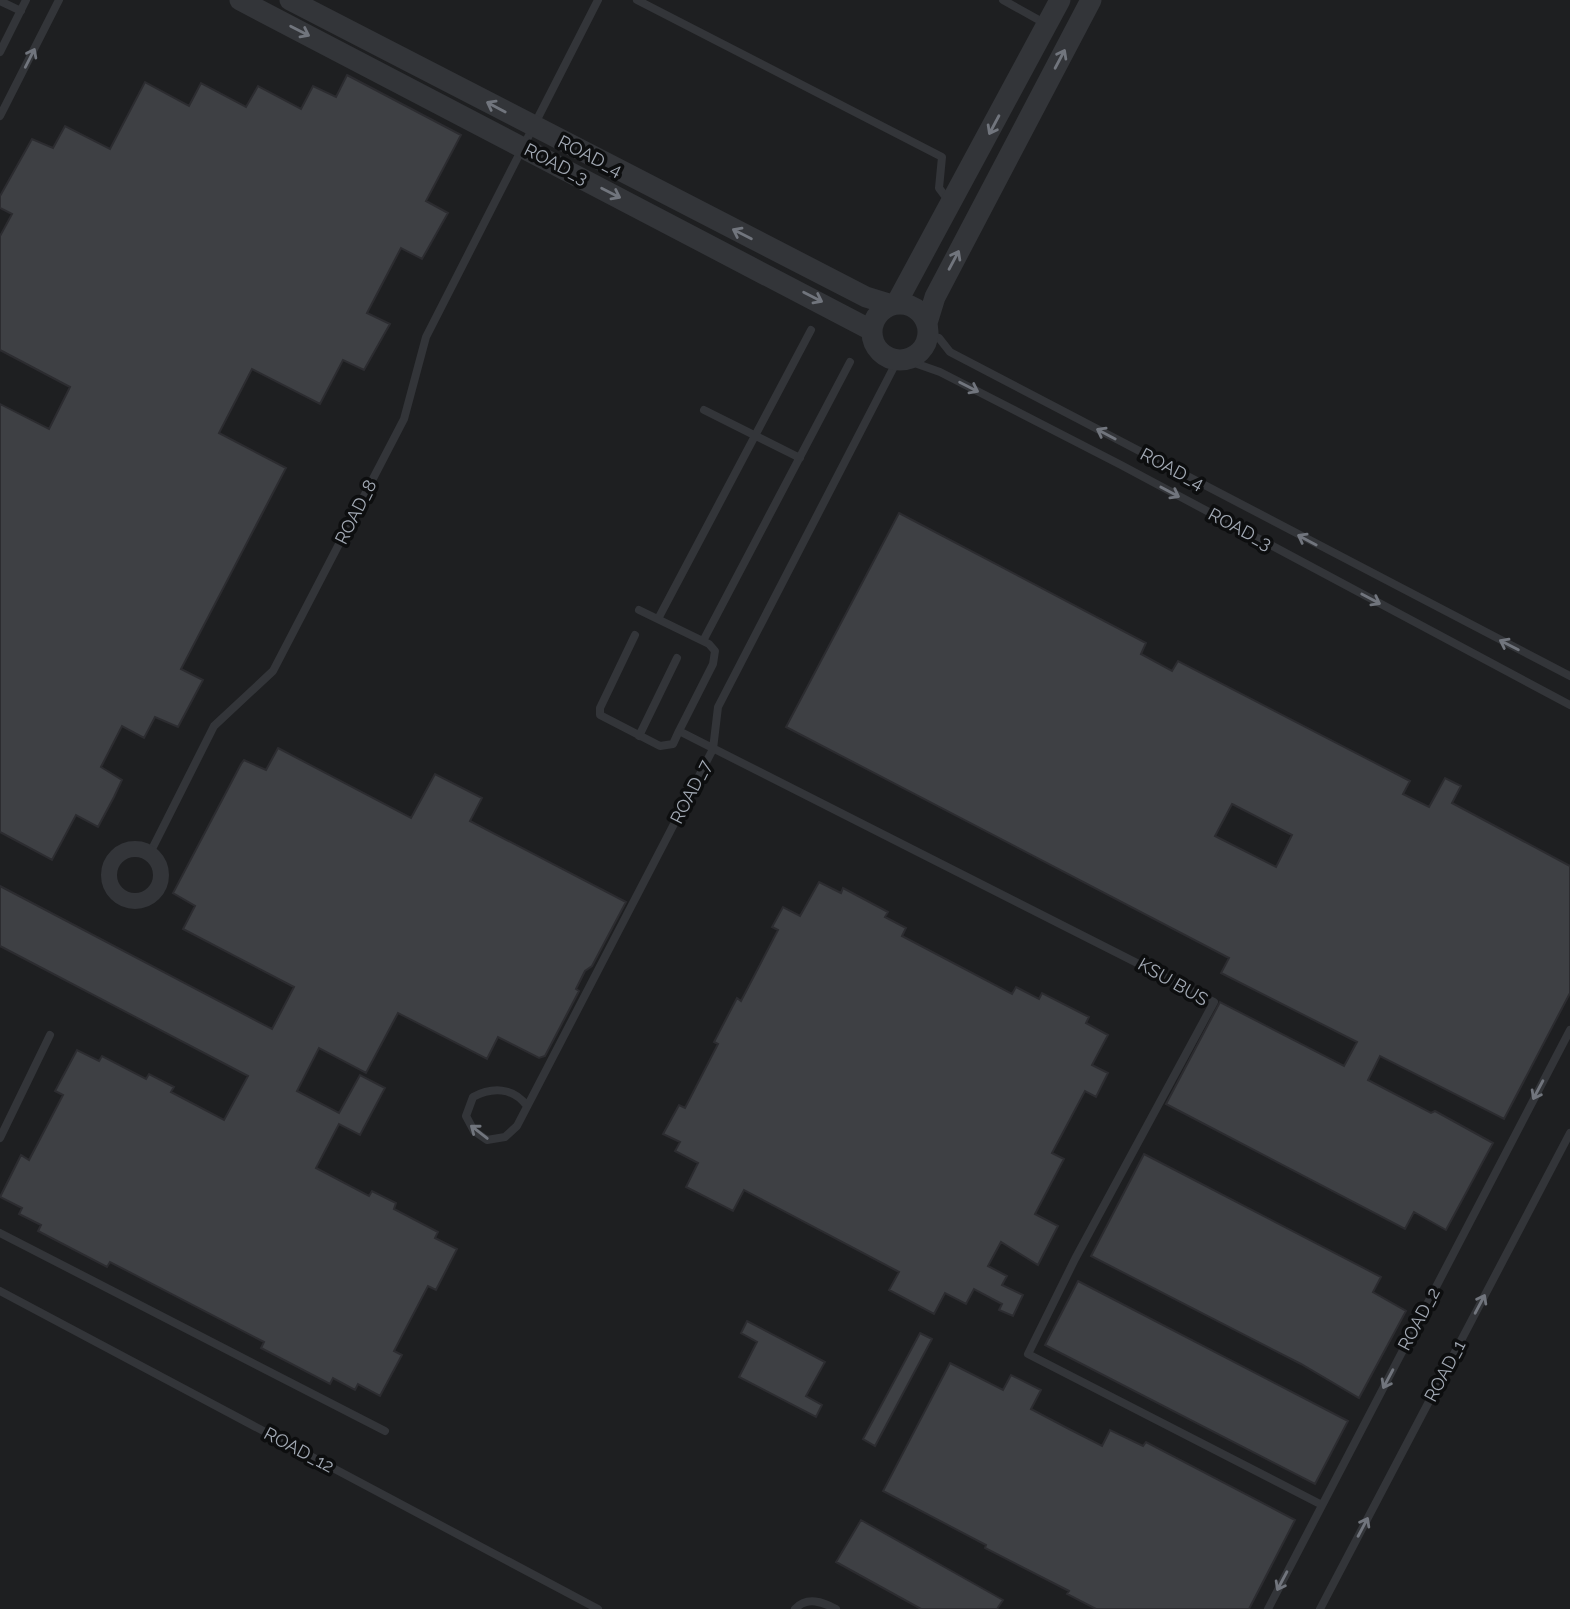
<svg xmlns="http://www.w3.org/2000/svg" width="1570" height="1609" viewBox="0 0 1570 1609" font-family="Raleway,sans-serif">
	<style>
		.built { fill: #1e1f21 }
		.building { fill: #3e4044; stroke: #2c2c30; stroke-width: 2; fill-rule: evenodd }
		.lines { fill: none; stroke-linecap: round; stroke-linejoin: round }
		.service { stroke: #333539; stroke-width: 8 }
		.minor { stroke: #333539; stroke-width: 16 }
		.tertiary { stroke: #333539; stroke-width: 21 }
		.oneway { stroke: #71757d }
		.labels { text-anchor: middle; stroke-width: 7; stroke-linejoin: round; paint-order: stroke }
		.street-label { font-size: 18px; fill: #a3aab5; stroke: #0d0e0f }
	</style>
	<rect width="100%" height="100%" fill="#121314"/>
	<path class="built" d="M0,0H1570V1609H0Z"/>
	<path class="building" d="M347,75L461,135L426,201L448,213L422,259L401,248L367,313L390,324L364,370L343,360L320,404L252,369L219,433L286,468L181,669L203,680L178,727L155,717L144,738L122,726L101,767L122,780L114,797L98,827L76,815L52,860L0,832V404L49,429L70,387L0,350V236L12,214L0,208V196L32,139L53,148L65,126L110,149L145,82L189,106L201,83L246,107L258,86L301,109L313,86L336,97Z
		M899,513L1146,643L1141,654L1172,671L1178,661L1410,781L1403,794L1429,807L1445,778L1461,786L1452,803L1570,866V993L1504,1119L1380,1056L1368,1080L1431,1113L1435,1111L1493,1143L1446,1230L1414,1212L1405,1229L1166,1104L1220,1002L1344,1066L1357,1042L1221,973L1229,958L786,727ZM1232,804L1292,835L1276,867L1215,836Z
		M278,748L411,818L435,774L482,798L470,821L626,902L592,966L585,971L576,989L579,991L545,1056L539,1058L498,1037L487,1059L398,1013L366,1073L319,1048L297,1091L339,1113L360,1075L385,1088L360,1135L339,1124L316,1168L369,1196L372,1191L396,1203L394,1209L438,1232L435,1238L457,1249L436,1290L428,1286L394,1351L402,1355L380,1396L358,1384L355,1390L333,1378L330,1384L261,1348L264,1342L110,1262L107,1267L38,1231L41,1225L19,1214L22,1208L0,1197L21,1155L29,1160L63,1095L55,1091L77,1050L99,1061L102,1056L146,1079L149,1074L174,1087L171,1092L224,1120L248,1076L0,946V886L272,1029L294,987L183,929L195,906L173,893L241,764L244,760L266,770Z
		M819,882L841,893L843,888L888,912L885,917L906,928L902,936L1012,994L1016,987L1039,999L1042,993L1089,1017L1086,1023L1108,1035L1092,1065L1108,1073L1096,1097L1085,1091L1052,1153L1064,1159L1035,1214L1058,1226L1038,1265L1001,1242L988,1266L1007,1276L1002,1285L1023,1295L1013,1316L999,1310L1002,1304L974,1289L966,1304L945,1293L934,1314L889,1290L899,1272L744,1190L733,1211L686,1187L698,1163L675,1151L680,1142L663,1134L679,1105L685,1108L718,1044L714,1042L737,998L741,1001L778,930L772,927L783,907L800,916Z
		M1144,1154L1381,1277L1373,1292L1406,1311L1359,1398L1301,1364L1091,1256Z
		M1078,1281L1348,1421L1315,1484L1045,1345Z
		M747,1321L825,1362L806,1396L822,1405L816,1417L739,1377L757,1342L741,1333Z
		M920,1333L932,1339L875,1446L863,1439Z
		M950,1363L1003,1390L1011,1375L1041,1390L1031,1409L1069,1429L1102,1446L1110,1430L1143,1446L1146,1442L1295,1520L1249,1609H1096L1067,1594L1069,1591L985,1548L986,1545L883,1491Z
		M861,1520L1003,1600L997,1609H921L836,1562Z"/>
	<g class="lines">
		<path class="service" d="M637,0L942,157L939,188L948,200
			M1003,0L1046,24
			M0,1L21,11
			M0,52L26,0
			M0,116L59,0
			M928,334L939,338L950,352L1570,676
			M906,360L940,372L1121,465L1570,705
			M704,410L800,458
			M639,610L709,644L715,651L713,664L679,731L1214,1002L1075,1259L1028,1354L1322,1505
			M658,619L811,330
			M635,635L600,708V715L660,746L673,744L679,731
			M703,641L850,362
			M639,736L677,658
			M150,853L214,726L273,671L404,419L426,337L598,0
			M527,1106C513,1087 492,1087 473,1097L466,1116L474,1131L487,1140L505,1137L517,1126L713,749L718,707L897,361
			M0,1138L50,1035
			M0,1233L385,1431
			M0,1291L598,1609
			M795,1609C807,1596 823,1602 836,1609
			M1268,1609L1570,1030
			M1320,1609L1570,1133"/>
		<path class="minor" d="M109 875a26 26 0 1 1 52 0a26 26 0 1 1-52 0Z"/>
		<path class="tertiary" d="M240,0L871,330
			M290,0L866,297L892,305
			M872 332a28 28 0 1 1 56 0a28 28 0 1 1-56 0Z
			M896,304L1060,0
			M927,323L935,297L1091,0"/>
	</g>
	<defs><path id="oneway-shaft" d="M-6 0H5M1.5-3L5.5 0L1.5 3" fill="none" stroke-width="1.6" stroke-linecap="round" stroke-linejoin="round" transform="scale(1.75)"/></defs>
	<g class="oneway">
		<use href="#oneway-shaft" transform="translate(300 31) rotate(27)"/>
		<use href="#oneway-shaft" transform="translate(30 58) rotate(-63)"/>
		<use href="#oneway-shaft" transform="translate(1060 59) rotate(-62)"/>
		<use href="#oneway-shaft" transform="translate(496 107) rotate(-152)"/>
		<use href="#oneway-shaft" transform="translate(994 125) rotate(118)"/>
		<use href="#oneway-shaft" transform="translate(611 193) rotate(27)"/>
		<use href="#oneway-shaft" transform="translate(742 234) rotate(-153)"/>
		<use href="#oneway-shaft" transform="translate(954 260) rotate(-62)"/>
		<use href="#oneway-shaft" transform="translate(813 297) rotate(27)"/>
		<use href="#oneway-shaft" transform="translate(969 387) rotate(27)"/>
		<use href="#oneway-shaft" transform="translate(1106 434) rotate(-152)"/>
		<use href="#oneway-shaft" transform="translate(1170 492) rotate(28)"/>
		<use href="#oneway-shaft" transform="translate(1307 540) rotate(-152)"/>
		<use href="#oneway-shaft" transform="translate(1371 599) rotate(28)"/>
		<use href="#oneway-shaft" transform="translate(1509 645) rotate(-153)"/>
		<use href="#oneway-shaft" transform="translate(1538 1090) rotate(118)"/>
		<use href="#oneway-shaft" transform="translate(479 1132) rotate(-142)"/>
		<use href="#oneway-shaft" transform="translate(1480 1304) rotate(-62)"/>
		<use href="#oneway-shaft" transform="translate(1388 1379) rotate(118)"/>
		<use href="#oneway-shaft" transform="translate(1363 1527) rotate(-62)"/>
		<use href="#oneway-shaft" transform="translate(1282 1581) rotate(118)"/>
	</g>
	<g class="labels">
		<g class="street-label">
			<text transform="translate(590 156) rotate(27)" y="6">ROAD_4</text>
			<text transform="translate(556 164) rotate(27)" y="6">ROAD_3</text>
			<text transform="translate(1172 469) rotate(28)" y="6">ROAD_4</text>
			<text transform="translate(356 512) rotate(-63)" y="6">ROAD_8</text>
			<text transform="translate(1240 529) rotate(28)" y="6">ROAD_3</text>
			<text transform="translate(691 792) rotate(-63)" y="6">ROAD_7</text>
			<text transform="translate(1173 982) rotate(30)" y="6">KSU BUS</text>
			<text transform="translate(1419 1319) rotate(-62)" y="6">ROAD_2</text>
			<text transform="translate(1445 1371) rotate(-62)" y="6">ROAD_1</text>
			<text transform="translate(299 1450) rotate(28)" y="6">ROAD_12</text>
		</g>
	</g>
</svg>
